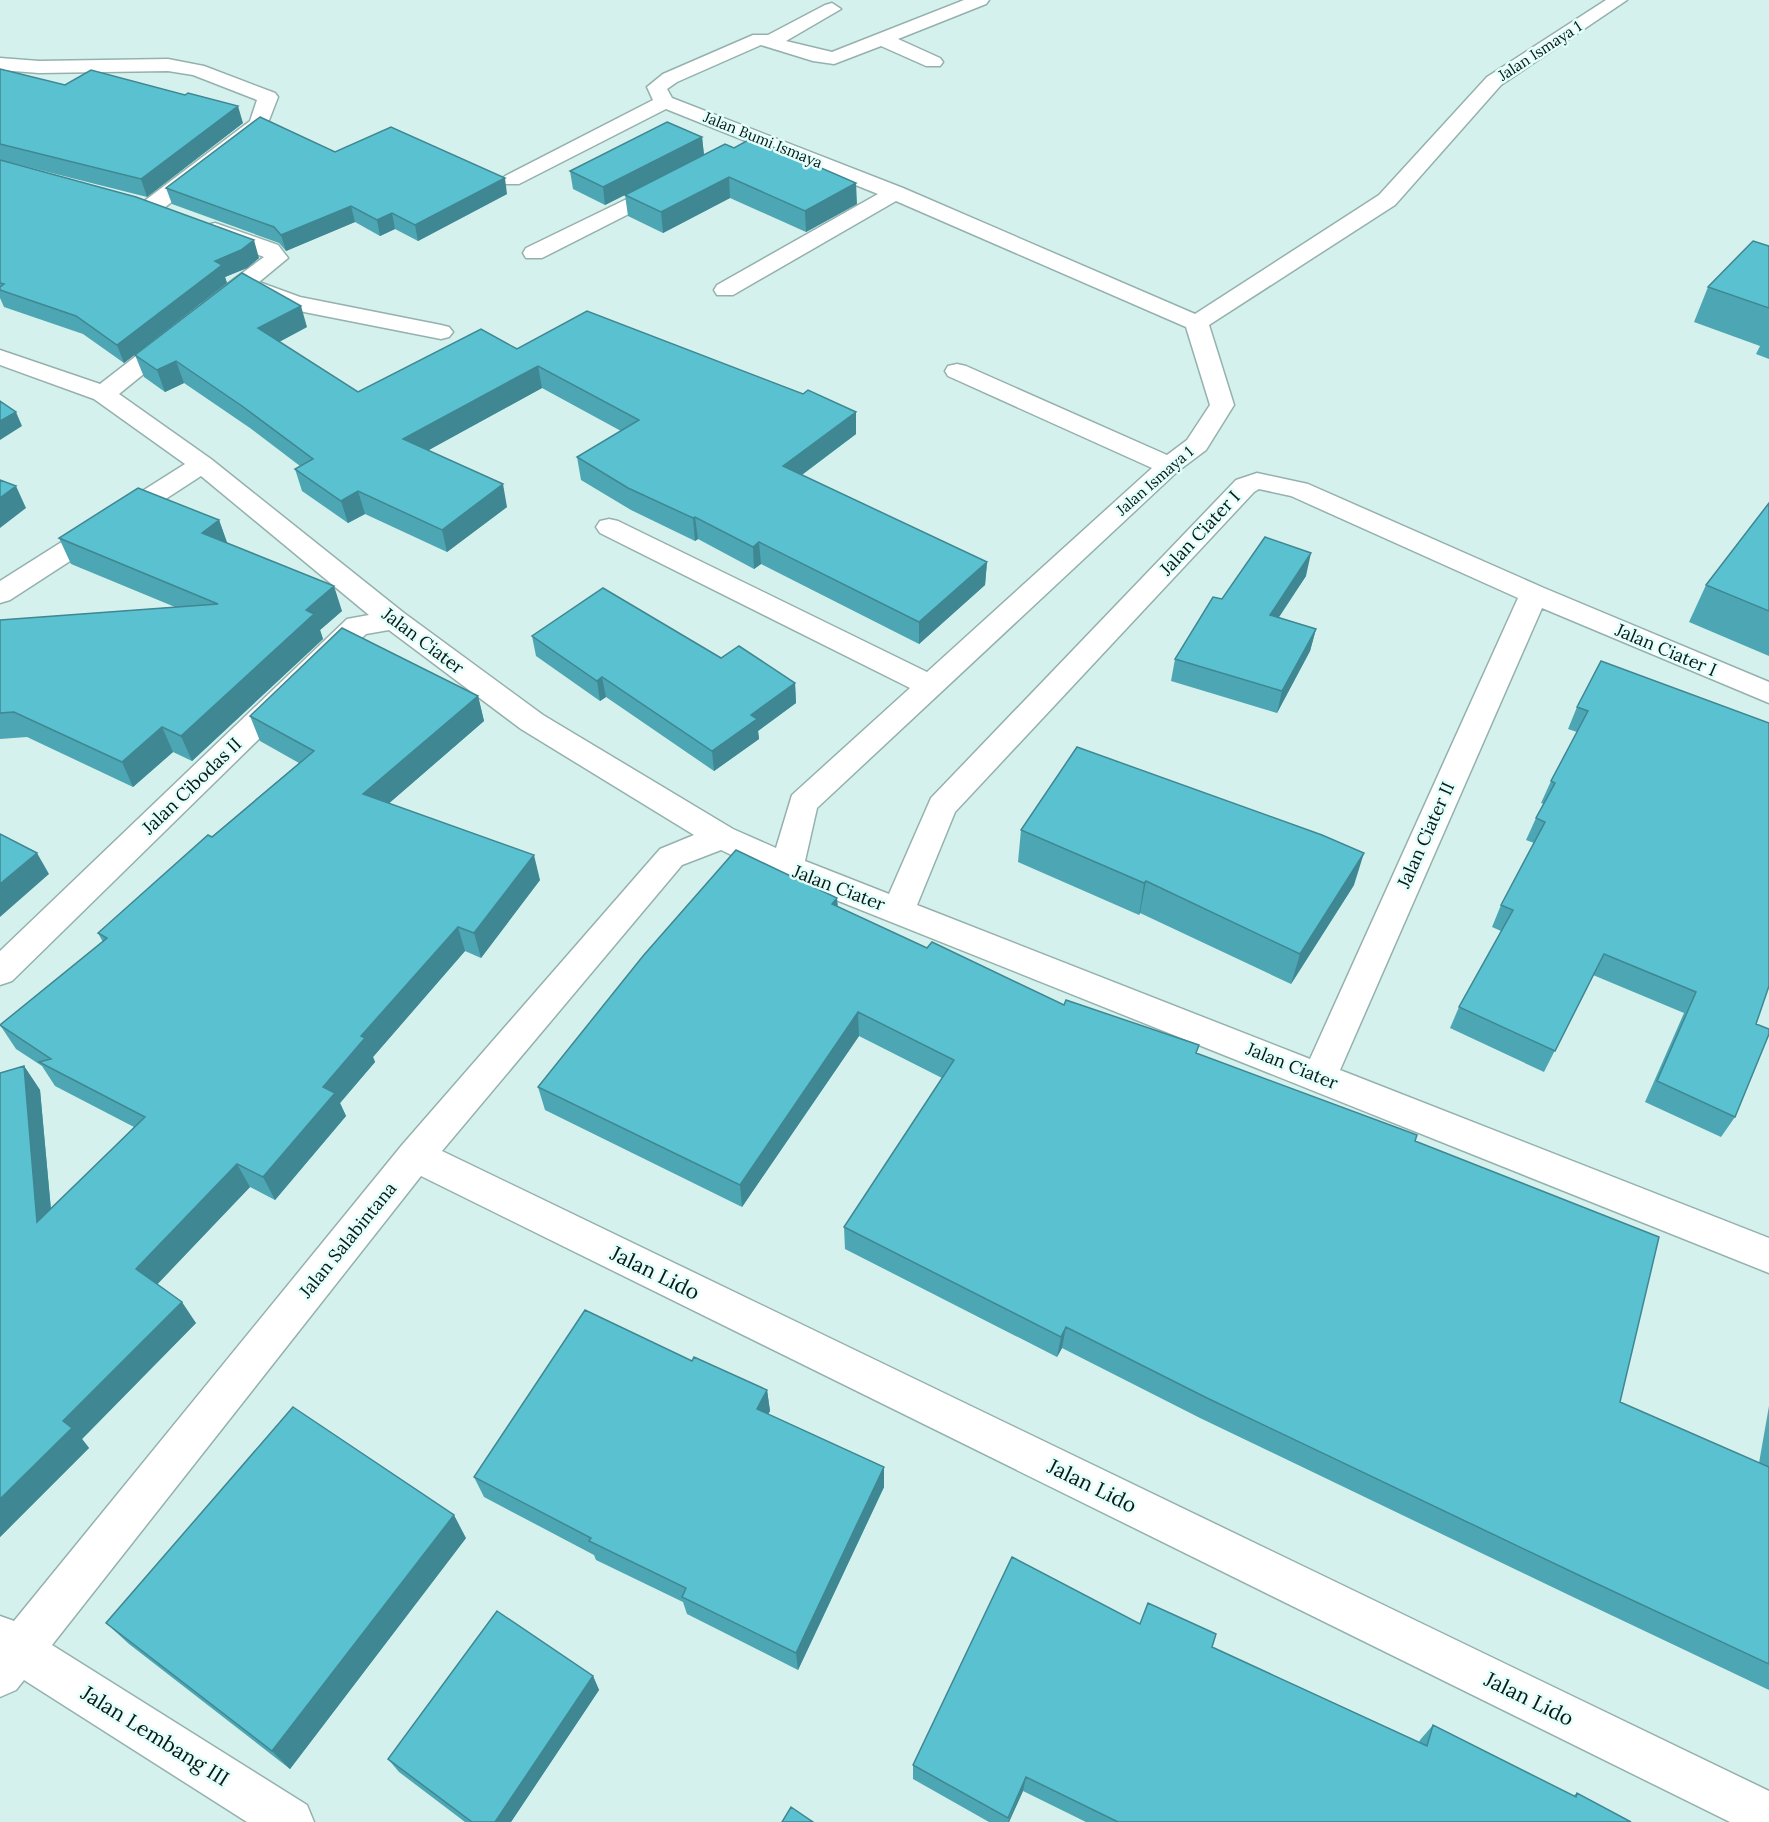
<svg xmlns="http://www.w3.org/2000/svg" width="1769" height="1822" viewBox="0 0 1769 1822" font-family="Lora,serif">
	<style>
		.lines { fill: none; stroke-linecap: round; stroke-linejoin: round }
		.minor-casing { stroke: #95b1ad; stroke-width: 3 }
		.minor { fill: #fff; fill-rule: evenodd }
		.wall { fill: #4da6b3 }
		.shaded-wall { fill: #3f8792 }
		.building { fill: #5ac1d0; stroke: #3f8792; stroke-width: 1.5 }
		.labels { text-anchor: middle; stroke-width: 5; stroke-linejoin: round; paint-order: stroke }
		.far-street-label { font-size: 15px; fill: #0d1716; stroke: #e1fffb }
		.street-label { font-size: 18px; fill: #0d1716; stroke: #e1fffb }
		.near-street-label { font-size: 21px; fill: #0d1716; stroke: #e1fffb }
	</style>
	<rect width="100%" height="100%" fill="#d4f1ed"/>
	<g class="lines">
		<g class="minor-casing">
			<path id="minor" d="M964,0H989L986,4L898,39L940,58L943,62L940,66H926L881,46L834,64L813,61L761,45L677,82L667,89L672,98L903,188L1195,314L1379,195L1487,77L1606,0H1627L1501,85L1395,205L1209,325L1234,405L1206,450L1178,471L817,808L805,861L889,894L931,798L1236,480L1257,473L1308,484L1544,588L1769,682V703L1542,608L1340,1070L1769,1238V1273L776,876L721,850L682,865L442,1151L1769,1791V1822H1730L421,1176L52,1645L307,1805L314,1822H247L24,1680L16,1690L0,1697V1616L14,1621L402,1145L660,849L694,835L521,729L389,630L366,634L12,981L0,985V951L347,619L369,615L201,476L10,600L0,603V581L185,464L94,399L0,365V350L100,384L167,332H183L187,337L183,342L119,394L211,459L404,613L543,715L733,829L776,848L792,795L910,688L600,533L596,527L600,521L609,519L618,521L927,672L1152,468L948,376L945,371L948,366L957,364L966,366L1167,455L1187,440L1210,405L1186,327L896,201L733,295H717L714,290L717,285L878,194L666,109L519,184H505L501,180L505,176L653,100L647,87L663,74L753,35H768L825,5L832,3L841,9L786,41L832,52ZM1259,489L1291,496L1518,598L1310,1059L917,905L955,812L1254,492Z
				M0,58L39,61L168,59L204,66L275,93L278,97L266,128L159,212H143L140,207L143,202L250,121L257,100L193,75L168,71L39,73L0,70Z
				M666,180L674,181L677,186L674,191L542,258H526L523,253L526,248Z
				M215,223L278,245L288,258L259,282L300,297L441,325L449,327L453,332L449,337L441,339L294,310L246,292L223,309H207L203,304L207,299L264,257L207,235L204,230L207,225Z"/>
		</g>
		<use href="#minor" class="minor"/>
	</g>
	<path class="wall" d="M0,69L65,85L243,123L147,197L0,160Z
		M702,137L704,155L605,205L573,189L570,171Z
		M725,144L857,204L806,232L730,198L663,233L628,216L625,195Z
		M335,152L507,194L418,241L395,229L380,236L355,222L286,251L279,243L172,204L166,188Z
		M0,160L259,258L247,268L225,277L227,283L124,363L83,334L4,307L0,298Z
		M1769,246V359L1756,354L1760,346L1694,322L1708,287Z
		M307,327L279,342L358,392L517,349L856,434L802,475L987,562L985,585L919,644L761,564L754,569L698,539L695,541L631,510L581,480L577,457L621,431L542,388L428,450L507,507L447,552L365,514L348,523L302,491L295,469L300,466L250,428L184,383L165,392L144,377L135,355Z
		M1769,503V656L1689,622L1706,585Z
		M219,520L227,543L342,611L320,630L323,639L192,761L173,752L133,787L27,737L0,739V620L175,607L71,564L59,538Z
		M1306,576L1278,617L1316,629L1310,651L1277,713L1171,681L1175,659L1222,599Z
		M532,636L721,658L795,683L796,703L758,731L759,739L714,771L606,697L600,701L536,656Z
		M1601,661L1756,1024L1735,1117L1721,1137L1645,1102L1684,1013L1593,975L1544,1072L1450,1028L1459,1007L1501,931L1492,927L1501,905L1534,843L1526,840L1536,818L1544,804L1541,803L1551,781L1577,732L1568,729L1577,707Z
		M478,696L484,721L389,803L540,880L481,958L465,951L373,1057L375,1062L340,1103L346,1116L275,1200L250,1187L157,1284L196,1323L82,1439L89,1448L0,1537L24,1066L40,1090L51,1209L134,1127L55,1086L42,1066L16,1049L0,1025L103,942L98,933L299,763L260,741L250,716Z
		M1021,830L1354,885L1291,984L1140,913L1139,915L1018,862Z
		M837,898L838,907L927,948L1064,1005L1197,1053L1415,1141L1620,1402L1759,1463L1769,1406V1690L1573,1597L1200,1418L1062,1348L1057,1357L845,1249L844,1227L942,1078L859,1036L742,1207L545,1110L538,1087Z
		M692,1361L767,1390L770,1411L768,1414L884,1467V1487L798,1670L687,1614L683,1602L596,1560L594,1555L484,1497L474,1477Z
		M466,1538L290,1769L129,1644L106,1623Z
		M1140,1624L1212,1647L1419,1742L1420,1740L1433,1725L1573,1796L1577,1793L1631,1822H1086L1023,1791L1009,1822H989L913,1779V1765Z
		M593,1676L599,1690L511,1822H465L399,1772L388,1759Z"/>
	<path class="shaded-wall" d="M238,106L243,123L147,197L141,179Z
		M702,137L704,155L605,205L603,187Z
		M729,177L730,198L663,233L661,212Z
		M505,178L507,194L418,241L415,225Z
		M856,183L857,204L806,232L805,211Z
		M351,206L355,222L286,251L281,235Z
		M392,213L395,229L380,236L377,220Z
		M254,240L259,258L247,268L225,277L227,283L124,363L117,345L215,261Z
		M301,306L307,327L264,350L258,328Z
		M176,361L184,383L165,392L157,370Z
		M538,366L542,388L409,461L403,439Z
		M16,412L22,426L0,440V421Z
		M856,412V434L784,488L783,466Z
		M503,484L507,507L447,552L442,530Z
		M16,486L26,508L0,528V498Z
		M358,491L365,514L348,523L341,501Z
		M695,517L698,539L695,541L693,518Z
		M219,520L228,545L202,533Z
		M759,542L761,564L754,569L753,547Z
		M1311,553L1306,576L1266,637L1270,615Z
		M987,562L985,585L919,644V622Z
		M334,586L342,611L320,630L323,639L192,761L181,736L306,610Z
		M1316,629L1310,651L1277,713L1282,691Z
		M602,677L606,697L600,701L597,681Z
		M795,683L796,703L758,731L759,739L714,771L712,751L751,715Z
		M478,696L484,721L371,819L363,794Z
		M162,727L173,752L133,787L122,762Z
		M37,853L49,874L0,917V884Z
		M1364,853L1354,885L1291,984L1300,954Z
		M534,855L540,880L481,958L474,933Z
		M1146,881L1140,913L1139,915L1144,883Z
		M837,898L838,922L832,904Z
		M458,927L465,951L373,1057L375,1062L340,1103L346,1116L275,1200L263,1177L323,1087L361,1036Z
		M858,1012L859,1036L742,1207L740,1185Z
		M24,1066L40,1090L54,1244L37,1222Z
		M237,1164L250,1187L151,1291L136,1269Z
		M182,1302L196,1323L82,1439L89,1448L0,1537V1499L63,1421Z
		M1066,1327L1062,1348L1057,1357L1061,1337Z
		M767,1390L770,1411L760,1430L757,1409Z
		M884,1467V1487L798,1670L796,1653Z
		M454,1515L466,1538L290,1769L272,1751Z
		M593,1676L599,1690L511,1822H495Z
		M1026,1777L1023,1791L1009,1822H1008Z"/>
	<path class="building" d="M0,69L65,85L91,70L185,95L188,93L238,106L141,179L0,144Z
		M260,117L335,152L391,127L505,178L415,225L392,213L377,220L351,206L281,235L274,227L166,188Z
		M667,122L702,137L603,187L570,171Z
		M752,138L856,183L805,211L729,177L661,212L625,195L725,144L734,148Z
		M0,160L136,197L254,240L241,250L215,261L222,265L117,345L76,316L0,290V287L4,284L0,283Z
		M1753,241L1769,246V308L1708,287Z
		M242,273L301,306L258,328L358,392L481,329L517,349L587,311L803,394L808,390L856,412L783,466L987,562L919,622L759,542L753,547L695,517L693,518L628,488L577,457L639,420L538,366L403,439L503,484L442,530L358,491L341,501L295,469L313,459L242,406L176,361L157,370L135,355Z
		M0,401L16,412L0,421Z
		M0,480L16,486L0,498Z
		M138,488L219,520L202,533L334,586L306,610L314,614L181,736L162,727L122,762L14,712L0,713V620L218,604L59,538Z
		M1769,503V611L1706,585Z
		M1265,537L1311,553L1270,615L1316,629L1282,691L1175,659L1213,597L1222,599Z
		M603,588L721,658L739,646L795,683L751,715L757,719L712,751L602,677L597,681L532,636Z
		M342,628L478,696L363,794L534,855L474,933L458,927L361,1036L365,1038L323,1087L335,1093L263,1177L237,1164L136,1269L182,1302L63,1421L72,1428L0,1499V1073L24,1066L37,1222L145,1117L39,1062L51,1059L0,1025L107,938L98,933L208,835L212,837L314,751L250,716Z
		M1601,661L1769,723V986L1756,1024L1769,1029V1034L1735,1117L1657,1081L1696,992L1604,954L1555,1051L1459,1007L1513,910L1501,905L1545,822L1536,818L1555,783L1551,781L1588,711L1577,707Z
		M1077,747L1322,835L1364,853L1300,954L1146,881L1144,883L1021,830Z
		M0,834L37,853L0,884Z
		M736,850L837,898L832,904L927,948L932,942L1064,1005L1066,1000L1199,1045L1196,1053L1417,1135L1415,1141L1659,1237L1620,1402L1769,1467V1664L1589,1580L1207,1398L1066,1327L1061,1337L844,1227L954,1060L858,1012L740,1185L538,1087L643,956Z
		M585,1310L692,1361L694,1357L767,1390L757,1409L884,1467L796,1653L682,1597L686,1588L589,1541L591,1538L474,1477Z
		M293,1407L454,1515L272,1751L106,1623Z
		M1012,1557L1140,1624L1148,1603L1216,1634L1212,1647L1427,1746L1433,1725L1576,1797L1577,1793L1631,1822H1118L1026,1777L1008,1818L913,1765Z
		M497,1611L593,1676L495,1822H472L388,1759Z
		M791,1807L813,1822H782Z"/>
	<g class="labels">
		<g class="far-street-label">
			<text transform="translate(1540 51) rotate(-33)" y="5">Jalan Ismaya 1</text>
			<text transform="translate(763 140) rotate(22)" y="5">Jalan Bumi Ismaya</text>
			<text transform="translate(1155 481) rotate(-41)" y="5">Jalan Ismaya 1</text>
		</g>
		<g class="street-label">
			<text transform="translate(1200 533) rotate(-47)" y="6">Jalan Ciater I</text>
			<text transform="translate(423 641) rotate(37)" y="6">Jalan Ciater</text>
			<text transform="translate(1666 650) rotate(23)" y="6">Jalan Ciater I</text>
			<text transform="translate(192 786) rotate(-44)" y="6">Jalan Cibodas II</text>
			<text transform="translate(1426 835) rotate(-66)" y="6">Jalan Ciater II</text>
			<text transform="translate(839 888) rotate(21)" y="6">Jalan Ciater</text>
			<text transform="translate(1292 1066) rotate(22)" y="6">Jalan Ciater</text>
			<text transform="translate(348 1240) rotate(-51)" y="6">Jalan Salabintana</text>
		</g>
		<g class="near-street-label">
			<text transform="translate(655 1273) rotate(26)" y="7">Jalan Lido</text>
			<text transform="translate(1092 1486) rotate(26)" y="7">Jalan Lido</text>
			<text transform="translate(1529 1699) rotate(26)" y="7">Jalan Lido</text>
			<text transform="translate(155 1736) rotate(32)" y="7">Jalan Lembang III</text>
		</g>
	</g>
</svg>
